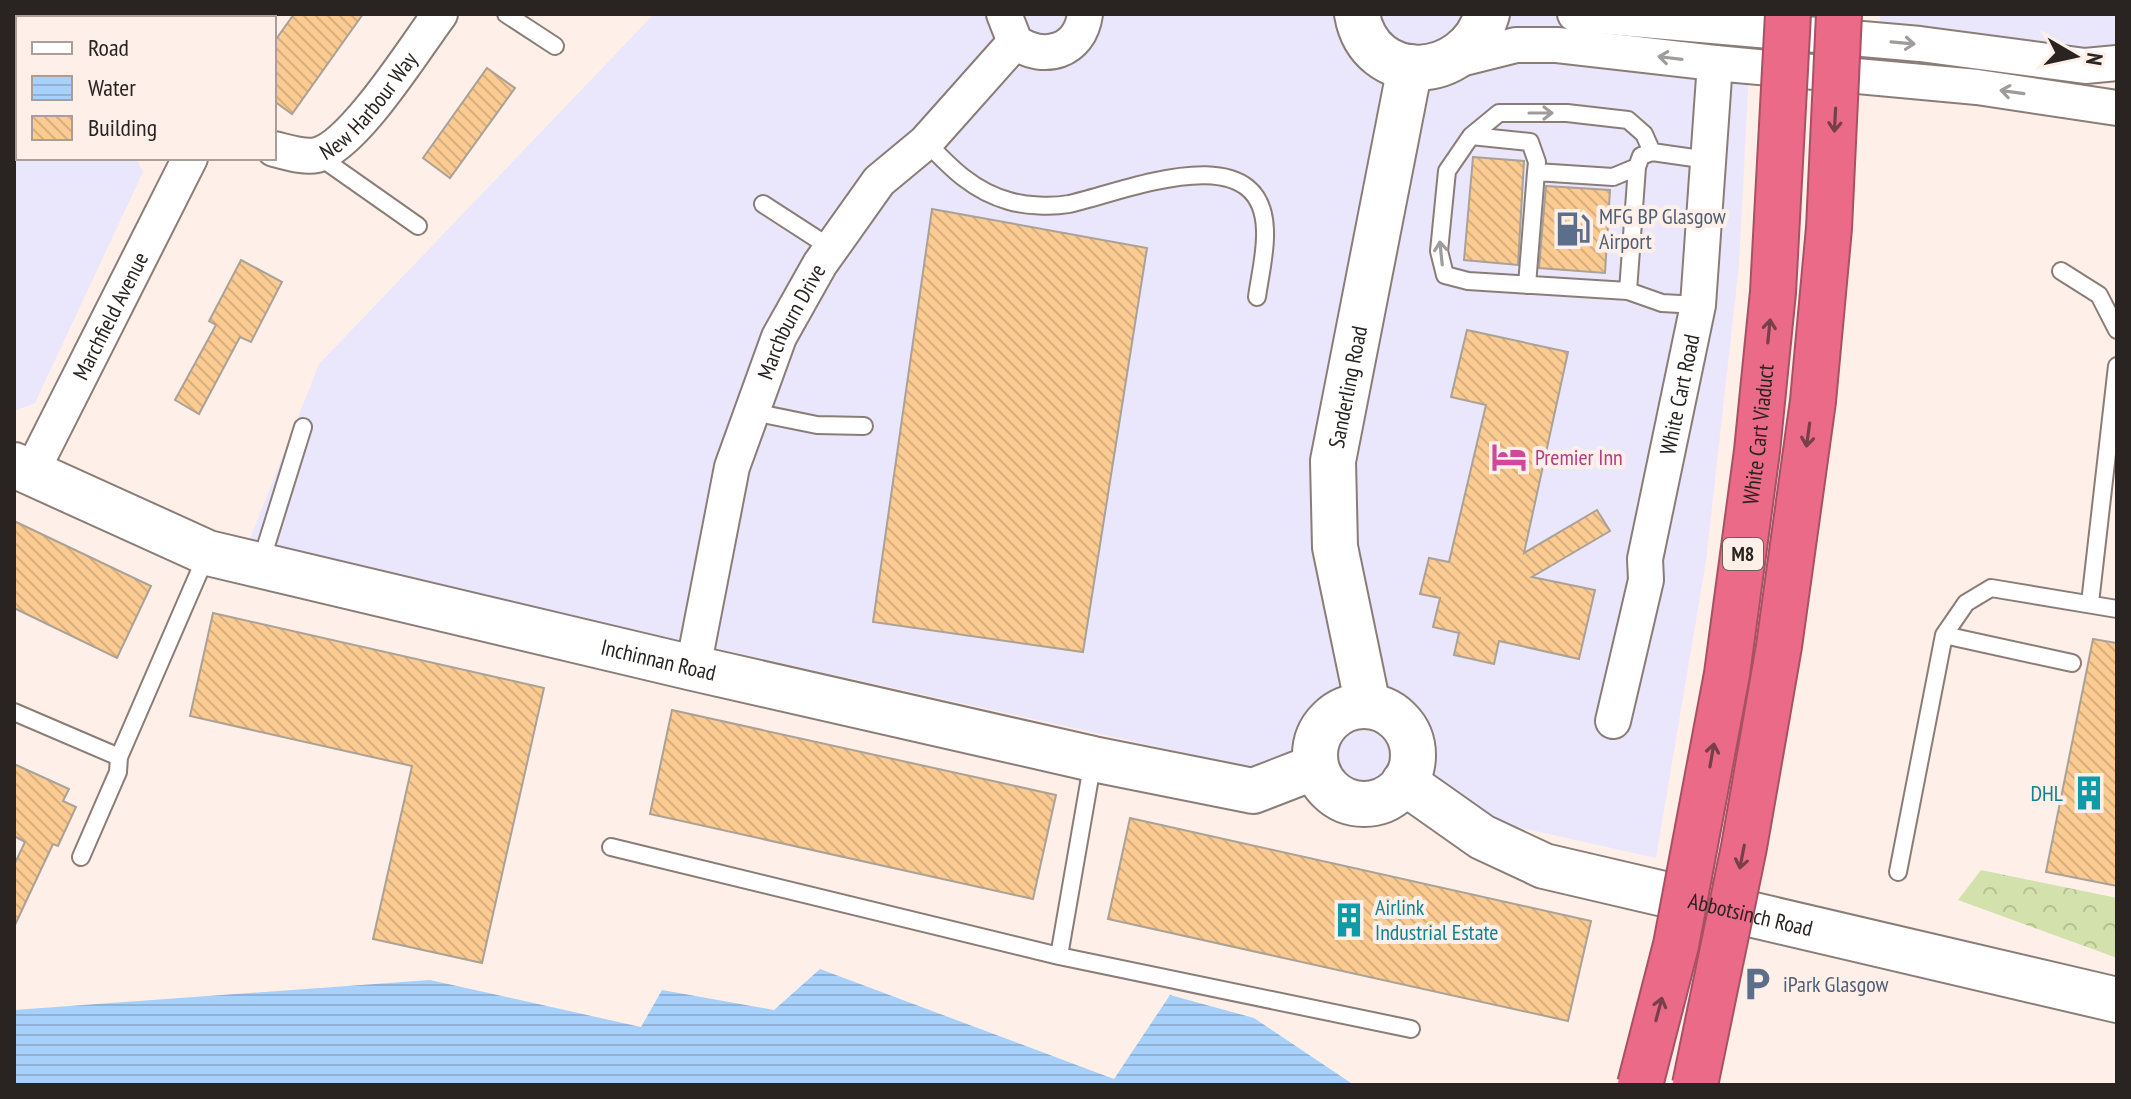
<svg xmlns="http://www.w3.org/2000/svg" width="2131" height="1099" viewBox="0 0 2131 1099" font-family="'PT Sans Narrow',sans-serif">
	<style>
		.commercial { fill: #eae6fc }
		.forest { fill: url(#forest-crowns) }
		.water { fill: url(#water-rules) }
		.building { fill: url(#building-back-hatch); stroke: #aaa197; stroke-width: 2 }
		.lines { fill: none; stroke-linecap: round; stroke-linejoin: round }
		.lane-casing { stroke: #8a7d77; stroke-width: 20 }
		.street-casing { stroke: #8a7d77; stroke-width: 38 }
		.secondary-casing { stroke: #8a7d77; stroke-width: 48 }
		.lane { stroke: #fff; stroke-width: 16 }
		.street { stroke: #fff; stroke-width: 34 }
		.secondary { stroke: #fff; stroke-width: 44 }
		.highway-bridge-casing { stroke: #a75164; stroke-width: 48; stroke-linecap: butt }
		.highway-bridge { stroke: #eb6a88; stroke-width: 44 }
		.oneway { stroke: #9f9c9b }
		.oneway2 { stroke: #773f4a }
		.labels { text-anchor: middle; stroke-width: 8; stroke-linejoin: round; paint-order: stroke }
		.shield { fill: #fef0e9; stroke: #69605d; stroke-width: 2 }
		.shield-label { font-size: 20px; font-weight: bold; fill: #292321 }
		.street-label { font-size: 22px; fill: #292321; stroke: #fef0e9 }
		.service-label { font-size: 22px; fill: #4e5e75; stroke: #fef0e9; text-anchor: start }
		.hotel-label { font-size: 22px; fill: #b23c85; stroke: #fef0e9; text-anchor: start }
		.culture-label { font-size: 22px; fill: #0d838f; stroke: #fef0e9; text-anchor: end }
	</style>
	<defs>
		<pattern id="forest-crowns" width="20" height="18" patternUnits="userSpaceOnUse" patternTransform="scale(2)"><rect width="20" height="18" fill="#d3e1ac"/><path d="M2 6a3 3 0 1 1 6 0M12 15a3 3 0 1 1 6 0" fill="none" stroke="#b5c194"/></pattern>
		<pattern id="water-rules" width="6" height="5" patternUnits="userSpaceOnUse" patternTransform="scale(2)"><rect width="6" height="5" fill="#a7d0fa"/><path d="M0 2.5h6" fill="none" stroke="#90b2d6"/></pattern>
		<pattern id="building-back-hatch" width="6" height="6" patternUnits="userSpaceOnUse" patternTransform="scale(2)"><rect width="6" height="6" fill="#fbcb92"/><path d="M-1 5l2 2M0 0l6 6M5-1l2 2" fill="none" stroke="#d7ae7e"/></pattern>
	</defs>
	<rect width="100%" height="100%" fill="#fef0e9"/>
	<path class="commercial" d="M14,14H219L216,18H18V158H136L143,172L35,403L14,411Z
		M654,14H1752L1739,265L1706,561L1656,858L248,544L319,364Z
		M1880,14H2117V44L2091,52L1880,29Z"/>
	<path class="forest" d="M1981,870L2117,898V958L1958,900Z"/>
	<path class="water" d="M820,969L1114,1079L1170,995L1254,1018L1354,1085H14V1010L430,980L641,1027L662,990L774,1010Z"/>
	<path class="building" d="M294,14H363L292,114L274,101V42Z
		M487,68L515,88L450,178L423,158Z
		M1473,157L1524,161L1518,265L1464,260Z
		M1546,186L1610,190L1605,273L1539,268Z
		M932,209L1147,248L1083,652L873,622Z
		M241,260L282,282L251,342L240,337L199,414L175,400L216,325L209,321Z
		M1467,330L1568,352L1524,553L1597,510L1610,531L1532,577L1595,590L1579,659L1499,641L1494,664L1454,655L1459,633L1433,627L1440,598L1420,594L1429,558L1449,562L1486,405L1451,397Z
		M14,521L151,586L117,658L14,608Z
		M213,613L544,688L482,963L373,939L412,766L190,716Z
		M2093,639L2117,643V886L2046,872Z
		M672,710L1056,795L1033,899L650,814Z
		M14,764L69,789L63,801L76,807L58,846L53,844L14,927V865L25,842L14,836Z
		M1130,818L1591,921L1568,1021L1108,919Z"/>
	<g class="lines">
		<g class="lane-casing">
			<path id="lane" d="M506,14L555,46
				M14,36L18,38
				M1471,136L1499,113H1567L1628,120L1644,134L1652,152
				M926,142C951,168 973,191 1009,201C1026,206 1052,207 1069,204C1121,193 1262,132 1265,230C1266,252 1260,275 1257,297
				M317,155L418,226
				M763,204L831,248
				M2061,271L2099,295L2117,330
				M1527,285L1536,172
				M1628,291L1468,281L1445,275L1439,251L1447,171L1471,136L1530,142L1537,162L1536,172L1613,177L1637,167
				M1698,305L1662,303L1628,291L1637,167L1641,156L1652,152L1708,160
				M753,412L817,425L864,426
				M260,565L303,427
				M2090,603L2117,366
				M1944,635L2072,663
				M14,712L119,757
				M611,847L1059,956L1411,1029
				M81,857L118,772L119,757L207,554
				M1898,872L1944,635L1966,603L1991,588L2117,609
				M1059,956L1093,760"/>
		</g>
		<g class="street-casing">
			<g id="street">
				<path d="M1004,14L1015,42C1044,62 1080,52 1085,14"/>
				<path d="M1575,14L1920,44L2085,66L2117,63"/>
				<path d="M248,18L251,14"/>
				<path d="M1452,61L1516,45H1557L1715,63L1977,87L2117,108"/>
				<path id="s1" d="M274,149C287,152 304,158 317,155C354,146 416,46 440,14"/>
				<path id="s2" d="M31,473L190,158"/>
				<path id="s3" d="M693,668L732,467L779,337L820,264L879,181L926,142L1015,42"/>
				<path id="s4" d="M1613,721L1646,580L1645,559L1698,305L1715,63"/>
			</g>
		</g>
		<g class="secondary-casing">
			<g id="secondary">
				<path d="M1357,14C1370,88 1467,83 1487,14"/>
				<path id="s5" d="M14,465L208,553L693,668L1093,759L1253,791L1315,767"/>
				<path id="s6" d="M1368,706L1335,547L1333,461L1410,67"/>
				<circle cx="1364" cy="755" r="49"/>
				<path id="s7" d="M1404,782L1482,837L1544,866L2117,1000"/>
			</g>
		</g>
		<use href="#lane" class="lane"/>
		<use href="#street" class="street"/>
		<use href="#secondary" class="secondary"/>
		<g class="highway-bridge-casing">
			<g id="highway-bridge">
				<path id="s8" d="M1640,1085L1676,945L1727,674L1757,451L1773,292L1788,14"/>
				<path d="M1695,1085L1744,847L1779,646L1813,401L1829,228L1839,14"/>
			</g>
		</g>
		<use href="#highway-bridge" class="highway-bridge"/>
	</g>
	<defs><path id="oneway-shaft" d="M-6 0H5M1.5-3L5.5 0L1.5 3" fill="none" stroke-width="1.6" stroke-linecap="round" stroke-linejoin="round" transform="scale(2)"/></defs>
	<g class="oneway">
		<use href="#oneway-shaft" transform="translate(1903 43) rotate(5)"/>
		<use href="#oneway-shaft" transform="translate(1670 58) rotate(-173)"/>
		<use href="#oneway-shaft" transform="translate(2012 92) rotate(-172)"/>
		<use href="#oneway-shaft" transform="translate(1541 113)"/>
		<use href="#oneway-shaft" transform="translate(1441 253) rotate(-96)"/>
	</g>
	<g class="oneway2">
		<use href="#oneway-shaft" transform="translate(1835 120) rotate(93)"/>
		<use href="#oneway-shaft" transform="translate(1769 331) rotate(-84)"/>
		<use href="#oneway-shaft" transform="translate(1808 435) rotate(98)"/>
		<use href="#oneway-shaft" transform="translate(1712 755) rotate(-80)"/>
		<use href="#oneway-shaft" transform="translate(1742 857) rotate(101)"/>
		<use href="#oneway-shaft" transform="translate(1659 1009) rotate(-75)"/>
	</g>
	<defs>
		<g id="fuel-bare" transform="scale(2.76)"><path d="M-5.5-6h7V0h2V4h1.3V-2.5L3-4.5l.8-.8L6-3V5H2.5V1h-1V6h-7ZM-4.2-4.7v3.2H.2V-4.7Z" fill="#5c6f8a" stroke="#fef0e9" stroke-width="2.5" paint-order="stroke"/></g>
		<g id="hotel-bare" transform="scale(2.76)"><path d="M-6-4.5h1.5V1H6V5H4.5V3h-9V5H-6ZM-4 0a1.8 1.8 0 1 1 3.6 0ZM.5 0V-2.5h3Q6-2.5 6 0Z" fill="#d1479c" stroke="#fef0e9" stroke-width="2.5" paint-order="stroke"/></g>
		<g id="building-bare" transform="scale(2.76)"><path d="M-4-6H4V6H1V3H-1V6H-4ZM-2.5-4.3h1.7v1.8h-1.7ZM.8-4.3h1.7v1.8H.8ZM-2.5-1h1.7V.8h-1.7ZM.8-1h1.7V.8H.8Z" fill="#0f9aa8" stroke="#fef0e9" stroke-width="2.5" paint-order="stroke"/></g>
		<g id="parking-bare" transform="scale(2.76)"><path d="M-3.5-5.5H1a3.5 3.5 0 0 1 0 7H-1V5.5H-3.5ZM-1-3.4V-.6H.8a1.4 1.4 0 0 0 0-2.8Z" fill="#5c6f8a" stroke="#fef0e9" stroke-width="2.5" paint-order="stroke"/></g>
	</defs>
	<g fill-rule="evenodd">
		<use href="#fuel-bare" x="1573" y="229"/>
		<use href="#hotel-bare" x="1509" y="457"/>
		<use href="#building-bare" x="2089" y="793"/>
		<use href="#building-bare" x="1349" y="920"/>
		<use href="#parking-bare" x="1757" y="984"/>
	</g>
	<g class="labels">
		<rect class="shield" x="1723" y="538" width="40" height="32" rx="6"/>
		<g class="shield-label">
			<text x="1743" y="561">M8</text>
		</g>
		<g class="street-label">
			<text dy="8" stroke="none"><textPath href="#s1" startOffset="116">New Harbour Way</textPath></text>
			<text dy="8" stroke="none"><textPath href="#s2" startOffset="176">Marchfield Avenue</textPath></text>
			<text dy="8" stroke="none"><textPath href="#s3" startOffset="362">Marchburn Drive</textPath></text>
			<text dy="8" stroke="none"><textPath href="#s6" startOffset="324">Sanderling Road</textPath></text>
			<text dy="8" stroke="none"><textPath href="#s4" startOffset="334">White Cart Road</textPath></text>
			<text dy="8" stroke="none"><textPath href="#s8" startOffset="662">White Cart Viaduct</textPath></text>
			<text dy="8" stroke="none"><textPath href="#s5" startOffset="676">Inchinnan Road</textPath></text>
			<text dy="8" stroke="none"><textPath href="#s7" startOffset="376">Abbotsinch Road</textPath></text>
		</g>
		<g class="service-label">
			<text x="1599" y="224">MFG BP Glasgow<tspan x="1599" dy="25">Airport</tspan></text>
			<text x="1783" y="992">iPark Glasgow</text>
		</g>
		<g class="hotel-label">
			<text x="1535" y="465">Premier Inn</text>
		</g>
		<g class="culture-label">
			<text x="2063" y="801">DHL</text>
			<text x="1375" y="915" text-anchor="start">Airlink<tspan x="1375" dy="25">Industrial Estate</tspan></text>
		</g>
	</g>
	<rect width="2131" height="1099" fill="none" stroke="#292321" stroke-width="32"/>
	<rect x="16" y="16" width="260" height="144" fill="#fef0e9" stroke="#a99e99" stroke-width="2"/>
	<rect x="32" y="42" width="40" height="12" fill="#ffffff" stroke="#a99e99" stroke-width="2"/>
	<text x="88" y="56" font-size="24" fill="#292321">Road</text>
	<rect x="32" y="76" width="40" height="24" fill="url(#water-rules)" stroke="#a99e99" stroke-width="2"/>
	<text x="88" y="96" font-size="24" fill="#292321">Water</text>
	<rect x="32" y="116" width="40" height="24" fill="url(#building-back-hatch)" stroke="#a99e99" stroke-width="2"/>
	<text x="88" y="136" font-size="24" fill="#292321">Building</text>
	<g transform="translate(2075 56) rotate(99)" stroke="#fef0e9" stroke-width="6" paint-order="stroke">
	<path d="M0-6L14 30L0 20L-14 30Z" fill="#292321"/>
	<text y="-12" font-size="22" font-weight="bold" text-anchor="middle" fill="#292321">N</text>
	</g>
</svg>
